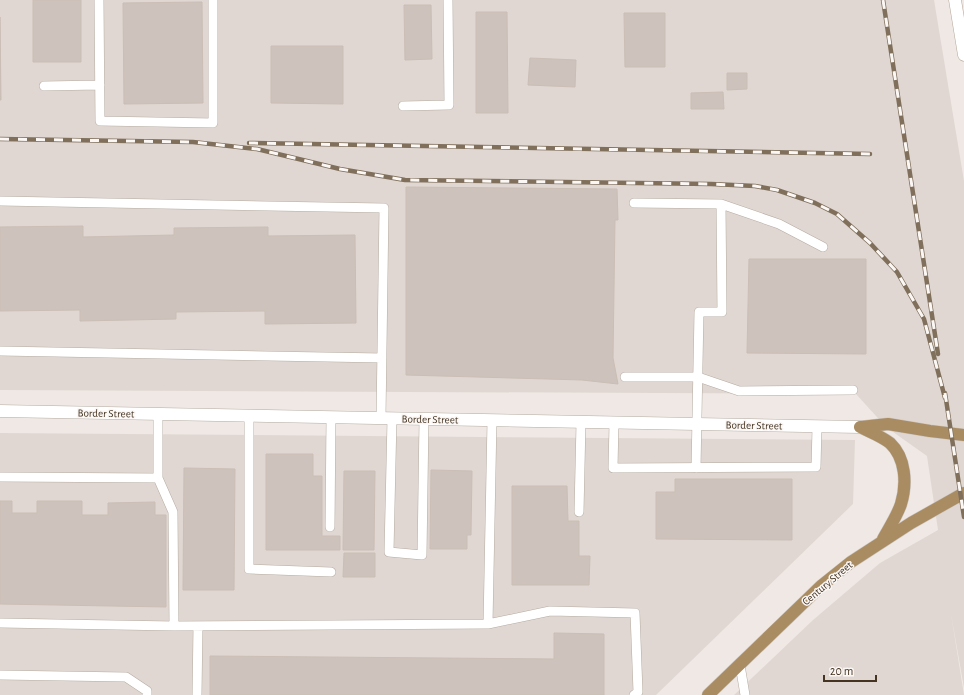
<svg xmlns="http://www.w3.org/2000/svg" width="964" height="695" viewBox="0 0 964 695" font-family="'Alegreya Sans',sans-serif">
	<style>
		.built { fill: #e0d7d2 }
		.building { fill: #cec3bc; stroke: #cabeb5 }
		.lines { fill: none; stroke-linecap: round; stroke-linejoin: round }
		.lane-casing { stroke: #b5aba2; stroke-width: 10 }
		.street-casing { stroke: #b5aba2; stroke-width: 13 }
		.secondary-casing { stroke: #b4a698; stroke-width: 13 }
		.primary-casing { stroke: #cbc6c1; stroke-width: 13 }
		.lane { stroke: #fff; stroke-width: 9 }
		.street { stroke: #fff; stroke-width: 12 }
		.secondary { stroke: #fff; stroke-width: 12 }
		.primary { stroke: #aa8c63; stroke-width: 12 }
		.rail-casing { stroke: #7f6f5b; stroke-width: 4.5 }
		.rail { stroke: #fbf7f5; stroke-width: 3; stroke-dasharray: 9; stroke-linecap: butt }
		.labels { text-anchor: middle; stroke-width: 3; stroke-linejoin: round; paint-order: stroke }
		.street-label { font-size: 11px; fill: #443421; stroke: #fbf7f5 }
	</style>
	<rect width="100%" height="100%" fill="#efe8e4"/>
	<path class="built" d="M0,0H934L964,181V688L951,614L964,695H734L813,620L880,563L938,530L927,456L886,427L856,394L0,390Z
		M0,433L855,440L853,504L656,695H0Z"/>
	<path class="building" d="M33,0H81V62H33Z
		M202,2L203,103L124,104L123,3Z
		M404,5H431L432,59L405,60Z
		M476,12H507L508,113H476Z
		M624,13H665V67H625Z
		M0,17L1,100H0Z
		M271,46H343V104L271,103Z
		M530,58L576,60L575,87L528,85Z
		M727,73H747V89L727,90Z
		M723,92L724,109H691V93Z
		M406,187L617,189L618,220H615L613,358L618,384L582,380L406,375Z
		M83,226V237L174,235V228L268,227V236L355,235L356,323L265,324V311L176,312V319L80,321V310L0,311V227Z
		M749,259H866V354L747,353Z
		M266,454H313V476H322V536H340V550H266Z
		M184,468L235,469L234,590H183Z
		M431,470L472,471L471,535H467V549H430Z
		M344,471H375L374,550H343Z
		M675,479H792V540L656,539V492H675Z
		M512,486H567L568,521H579V556H590L589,585H512Z
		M0,501H12V513H37V501H82V515H108V503L155,502V515H166V607L0,604Z
		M344,553H375V577H343Z
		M554,633L604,634V695H210V656L554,659Z"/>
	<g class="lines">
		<g class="lane-casing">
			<path id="lane" d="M99,0L100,121L213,123V0
				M44,86L100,85
				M403,106L449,105L448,0
				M0,201L384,208L381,418
				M634,203L721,204
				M0,351L382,358
				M625,377H698L739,391L853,390
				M249,416V569L331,572
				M392,418L389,552L422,555L424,419
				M614,423L613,468L816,467L817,427
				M696,468L699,312H722L721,204L779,224L823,247
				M0,477L158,478V414
				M158,478L173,512L174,626
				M579,512L581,422
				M330,527L331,417
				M0,623L174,626L488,624L550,611L635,613L638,692L634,695
				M488,624L492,420
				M740,665L745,695
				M0,675L126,677L147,691V695
				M197,695L198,626"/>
		</g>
		<g class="street-casing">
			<path id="street" d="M0,411L860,427"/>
		</g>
		<g class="secondary-casing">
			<path id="secondary" d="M955,0L964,55"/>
		</g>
		<g class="primary-casing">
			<path id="primary" d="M860,427C870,432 881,436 890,443C906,458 907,484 901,504C897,516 889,528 883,539
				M861,427L888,424L930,431L964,435
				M708,695L821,586L851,562L911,523L964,493"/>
		</g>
		<use href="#lane" class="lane"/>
		<use href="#street" class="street"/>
		<use href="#secondary" class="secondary"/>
		<use href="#primary" class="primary"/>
		<g class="rail-casing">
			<path id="rail" d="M883,0L938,354
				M0,139L193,142L257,149L340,169L405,180L711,184L755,186L777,190L815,203L837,214L870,243L897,272L924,319L945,398
				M249,143L870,154
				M945,393L964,517"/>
		</g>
		<use href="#rail" class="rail"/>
	</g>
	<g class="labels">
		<g class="street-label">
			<text transform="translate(106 413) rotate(1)" y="4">Border Street</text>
			<text transform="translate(430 419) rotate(1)" y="4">Border Street</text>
			<text transform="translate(754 425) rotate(1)" y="4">Border Street</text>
			<text transform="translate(827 583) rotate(-40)" y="4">Century Street</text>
		</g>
	</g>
	<path d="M824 675v6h52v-6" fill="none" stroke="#443421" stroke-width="2"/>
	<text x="830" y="675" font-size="12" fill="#443421" stroke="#fbf7f5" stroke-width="3" paint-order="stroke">20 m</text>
</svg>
